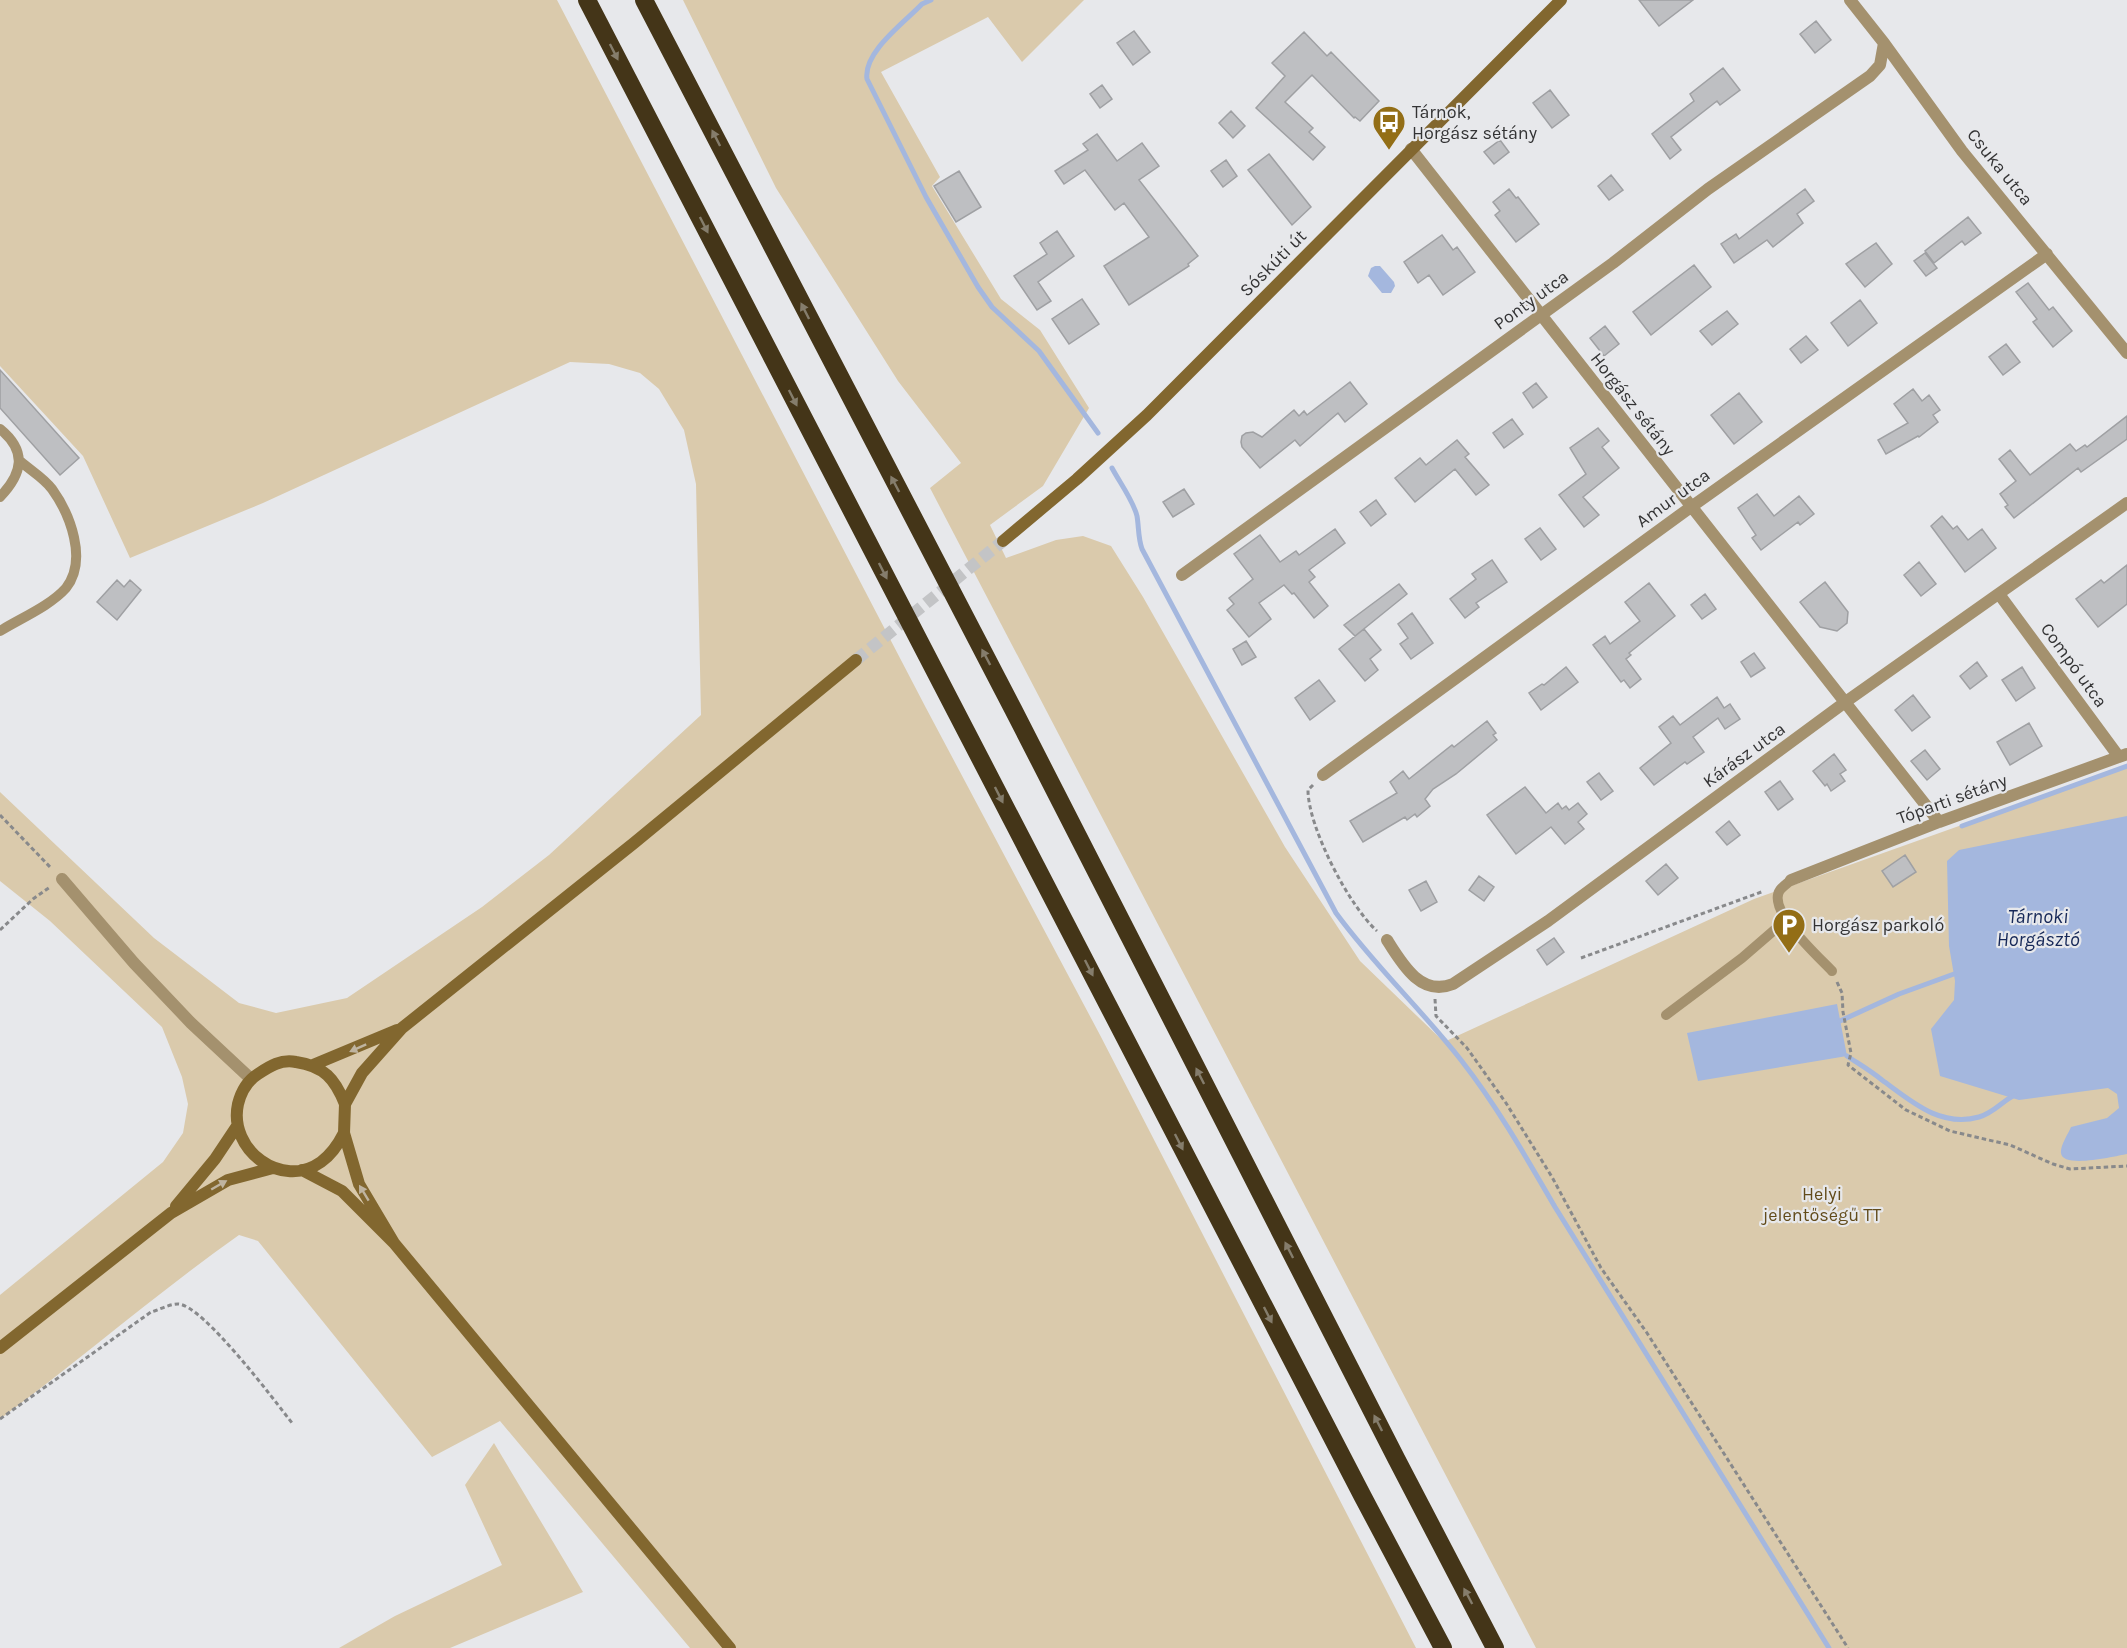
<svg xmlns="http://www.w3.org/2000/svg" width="2127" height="1648" viewBox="0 0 2127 1648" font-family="Karla,sans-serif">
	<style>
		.green { fill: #dacaac }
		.water { fill: #a4b7de }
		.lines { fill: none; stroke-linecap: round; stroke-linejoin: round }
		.stream { stroke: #a4b7de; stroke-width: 5 }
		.building { fill: #bebfc2; stroke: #9fa0a3; stroke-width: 1.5 }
		.secondary-tunnel { stroke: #c3c4c6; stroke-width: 12; stroke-dasharray: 12 6; stroke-linecap: butt }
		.path { stroke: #88898b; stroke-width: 3; stroke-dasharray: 4.5 3; stroke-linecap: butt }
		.lane { stroke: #a4916e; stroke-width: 10 }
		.street { stroke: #a4916e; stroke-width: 12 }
		.secondary { stroke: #82672f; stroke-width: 12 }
		.highway { stroke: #443518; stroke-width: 18 }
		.oneway { fill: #857d6c }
		.oneway2 { fill: #bfb4a0 }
		.labels { text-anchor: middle; stroke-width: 4.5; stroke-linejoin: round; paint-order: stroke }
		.poi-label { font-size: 18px; fill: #333334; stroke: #e7e8eb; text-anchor: start }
		.street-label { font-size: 18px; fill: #333334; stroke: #e7e8eb }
		.park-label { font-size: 18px; fill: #624b1a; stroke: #e7e8eb }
		.water-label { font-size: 20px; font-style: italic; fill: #162858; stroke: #e7e8eb }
	</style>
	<rect width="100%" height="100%" fill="#e7e8eb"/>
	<path class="green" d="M0,0H557L926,708L1100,1035L1416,1648H690L500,1421L432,1457L258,1241L239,1235C157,1293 81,1359 0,1419V1295L163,1162L183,1133L188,1104L182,1077L162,1027L50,921L0,881V792L154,938L239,1003L276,1013L347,998L482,907L549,855L701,715L696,484L684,430L659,389L640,373L609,364L570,362L263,503L130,558L83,456L0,366Z
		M683,0H1084L1022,62L988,17L881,72L940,177L932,186L1001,299L1040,330L1089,408L1043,486L990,525L1006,558L1056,540L1083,536L1111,546L1143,597L1285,847L1360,961L1444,1042L1754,899L2127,766V1648H1536L930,488L961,463L898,381L776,188Z
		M494,1443L583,1592L450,1648H339L395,1616L502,1565L465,1485Z"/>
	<path class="water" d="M1375,266H1380L1394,282L1395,286L1391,293H1382L1368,276L1371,268Z
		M2127,816V1154C2116,1156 2062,1169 2061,1153C2060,1146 2068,1134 2071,1127L2107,1118L2119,1108L2117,1094L2108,1088L2019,1100L1940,1076L1931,1029L1954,1000L1955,981L1949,946L1947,861L1959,850Z
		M1837,1004L1847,1056L1698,1081L1687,1033Z"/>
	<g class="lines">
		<path class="stream" d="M931,0L922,4C905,22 863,52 867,79L926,197L978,287L992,307L1039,351L1098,433
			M1112,468C1120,483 1133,500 1137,516C1139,528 1138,538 1142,549L1336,913C1374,965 1421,1009 1461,1060C1497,1106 1526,1157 1555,1207L1829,1648
			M1962,826L2127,766
			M1840,1021L1899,994L1954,974
			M1847,1056C1859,1064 1871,1071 1882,1080C1911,1101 1940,1128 1979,1117C1994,1113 2002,1101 2015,1095"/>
	</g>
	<path class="building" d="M1639,0H1693L1659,26Z
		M1816,21L1831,40L1815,53L1800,34Z
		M1134,31L1150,52L1133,65L1117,43Z
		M1304,32L1327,56L1331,52L1379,101L1360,121L1355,117L1354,118L1312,75L1285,102L1313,128L1309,132L1325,147L1313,160L1256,108L1285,76L1272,63Z
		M1723,68L1740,90L1720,105L1717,101L1671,137L1681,150L1670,159L1652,134L1694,101L1690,94Z
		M1102,85L1112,99L1100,108L1090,94Z
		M1550,90L1569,115L1552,128L1533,103Z
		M1231,111L1245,126L1233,138L1219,123Z
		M1097,134L1117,161L1142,143L1159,166L1139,180L1198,256L1188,264L1189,266L1129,305L1104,266L1149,237L1124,203L1115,210L1085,170L1064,184L1055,171L1088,150L1083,144Z
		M1500,140L1509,152L1494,164L1484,152Z
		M1269,154L1311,207L1292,225L1248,170Z
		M1226,160L1237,176L1223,187L1211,171Z
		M959,171L981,207L956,222L934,186Z
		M1611,175L1623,190L1609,200L1598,186Z
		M1509,189L1516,198L1518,197L1539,224L1516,242L1495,215L1500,211L1493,202Z
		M1805,189L1814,201L1797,214L1803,223L1773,247L1767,240L1734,263L1721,244L1736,234L1739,239Z
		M1968,217L1981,233L1965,245L1962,241L1934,263L1925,251Z
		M1057,231L1074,256L1038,282L1051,301L1037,310L1014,276L1047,254L1040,243Z
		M1442,235L1453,250L1457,247L1475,272L1443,295L1429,275L1418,283L1404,262Z
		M1876,243L1892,264L1865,287L1846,264Z
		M1925,253L1937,268L1926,276L1914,261Z
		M1694,265L1711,287L1651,335L1633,312Z
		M2028,283L2049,310L2053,307L2072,331L2053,347L2033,322L2037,319L2016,292Z
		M1082,299L1099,324L1069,344L1052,319Z
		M1860,300L1877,323L1848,346L1831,323Z
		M1727,311L1738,324L1712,345L1700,331Z
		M1605,326L1619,344L1604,356L1590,338Z
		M1806,336L1818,350L1801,363L1790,349Z
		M2006,344L2020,362L2003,375L1989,357Z
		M0,370L79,458L60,475L0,408Z
		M1350,382L1367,404L1345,422L1338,413L1300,446L1295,440L1260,468L1242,447L1241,442L1242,436L1246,433L1253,432L1262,437L1294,410L1299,416L1304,411L1307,415Z
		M1536,383L1547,397L1533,408L1523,393Z
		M1913,389L1922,401L1929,395L1940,410L1933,415L1938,422L1919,437L1918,436L1886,454L1878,440L1908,423L1894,404Z
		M1739,393L1762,422L1734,444L1711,415Z
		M2127,416V439L2081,472L2078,468L2014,518L2005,507L2008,505L2000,494L2016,481L1999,459L2010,450L2030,475L2070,444L2076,451L2085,445L2087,447Z
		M1512,419L1523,434L1504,448L1493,433Z
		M1598,428L1609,441L1602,447L1619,468L1583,497L1599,515L1584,527L1559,495L1586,474L1570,448Z
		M1457,440L1469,454L1465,457L1489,485L1476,495L1455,469L1415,502L1395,478L1420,458L1426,465Z
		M1184,489L1194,504L1173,517L1163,502Z
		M1757,494L1774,516L1799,496L1814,514L1800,525L1798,522L1761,550L1752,538L1756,535L1738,508Z
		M1376,500L1386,514L1371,526L1360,512Z
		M1942,516L1953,529L1957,526L1968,540L1982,529L1996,548L1965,572L1931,526Z
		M1540,528L1556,549L1541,560L1525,539Z
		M1335,529L1345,543L1309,570L1315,577L1309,582L1328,606L1314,618L1294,593L1292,594L1284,585L1259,603L1271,619L1249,637L1227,610L1234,604L1229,598L1253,579L1234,554L1260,535L1280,562L1296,551L1299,555Z
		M1492,560L1507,582L1476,603L1479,607L1465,618L1450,599L1476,579L1472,574Z
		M1919,562L1936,584L1921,596L1904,575Z
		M2127,565V604L2098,627L2076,599L2101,580L2104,583Z
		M117,580L124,587L130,580L141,590L117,620L97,602Z
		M1825,582L1848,612L1847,623L1837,631L1820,627L1800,602Z
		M1649,583L1675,616L1629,653L1631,655L1626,659L1641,679L1630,688L1624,680L1621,682L1593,645L1605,636L1610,644L1640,621L1625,602Z
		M1399,584L1407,594L1355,636L1344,625Z
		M1705,594L1716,609L1702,619L1691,605Z
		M1412,613L1433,643L1411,659L1400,644L1408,638L1398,624Z
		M1364,629L1381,650L1370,659L1378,670L1365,681L1339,649Z
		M1246,641L1256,657L1242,665L1233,649Z
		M1754,653L1765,668L1751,677L1741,662Z
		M1977,662L1987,676L1970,689L1960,676Z
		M1566,667L1578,682L1541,710L1529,693L1542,684L1544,685Z
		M2022,667L2035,688L2016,701L2002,680Z
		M1319,680L1335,701L1310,720L1295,698Z
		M1913,695L1930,717L1912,731L1895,710Z
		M1717,697L1724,708L1730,704L1740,719L1725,729L1718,718L1693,737L1704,752L1687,764L1685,762L1654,785L1640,768L1671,743L1659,727L1673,716L1680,725Z
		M1487,721L1496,733L1493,735L1497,740L1456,774L1433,789L1425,799L1430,806L1417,817L1415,814L1407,820L1405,817L1363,842L1350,821L1397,793L1390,782L1403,771L1409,779L1452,745L1454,747Z
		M2029,723L2042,746L2010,765L1997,742Z
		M1925,750L1940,769L1927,780L1911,761Z
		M1834,754L1846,770L1840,774L1845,781L1831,791L1827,784L1825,786L1813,771Z
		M1599,773L1613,791L1601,800L1587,782Z
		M1780,781L1793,799L1778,810L1765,792Z
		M1525,787L1546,813L1558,803L1562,809L1566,806L1569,810L1578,803L1587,814L1578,822L1584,829L1565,844L1551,827L1516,854L1487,815Z
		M1729,821L1740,835L1727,845L1716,832Z
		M1905,855L1916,872L1893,887L1882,871Z
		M1666,864L1678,878L1658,895L1646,881Z
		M1479,876L1494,887L1484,901L1469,890Z
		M1426,881L1437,902L1421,911L1409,890Z
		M1554,938L1564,952L1547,965L1537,950Z"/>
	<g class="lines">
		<path class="secondary-tunnel" d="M856,660L1003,541"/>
		<path class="path" d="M1313,785L1308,790C1308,827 1349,906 1377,931
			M0,815L51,868
			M0,930L33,899L50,887
			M1581,958L1764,891
			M1837,982L1842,993L1843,1012L1851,1053L1848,1065L1906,1110L1950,1131L2010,1145L2053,1164L2070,1169L2127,1166
			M1435,999L1436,1016L1467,1048L1506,1103L1552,1177L1601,1268L1647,1333L1848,1648
			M0,1419L151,1312C159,1310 169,1304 178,1304C202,1304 275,1401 292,1423"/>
		<path class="lane" d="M0,429C27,451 23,473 0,497
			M0,631C21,618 50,606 66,588C88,560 70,514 52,489C44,478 30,470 20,461
			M1791,880C1788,883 1783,886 1780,890C1766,910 1819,957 1832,971
			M1666,1015L1742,958L1786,920"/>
		<path class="street" d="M1850,0L1884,43L1962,151L2127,353
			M1411,149L1939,822
			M1182,575L1613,263L1708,189L1870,76L1880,65L1884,43
			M1999,594L2119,757
			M1323,775L1691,507L2047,254
			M62,879L134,963L191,1023L251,1079
			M1791,880L1939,822L2127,754
			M1387,940C1402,964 1421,997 1453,984L1548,921L1844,703L2127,503"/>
		<path class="secondary" d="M1003,541L1077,479L1147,415L1561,0
			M313,1065L397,1030
			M344,1133C338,1145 332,1154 321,1162C282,1190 228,1150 238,1104C241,1092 247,1081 258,1074C270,1066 281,1059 296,1062C324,1066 335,1079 345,1104
			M302,1170L342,1191L394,1243L730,1648
			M176,1206L215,1159L237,1126
			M394,1243L359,1184L344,1133L345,1104L362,1073L402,1028L634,843L856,660
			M0,1348L171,1213L228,1180L273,1168"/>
		<path class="highway" d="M587,0L1363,1497L1443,1648
			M644,0L1013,709L1397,1460L1495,1648"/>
	</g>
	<defs><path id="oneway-solid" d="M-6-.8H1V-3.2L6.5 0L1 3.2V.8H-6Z" transform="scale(1.5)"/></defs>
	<g class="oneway">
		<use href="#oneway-solid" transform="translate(614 52) rotate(63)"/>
		<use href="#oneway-solid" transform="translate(716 138) rotate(-117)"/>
		<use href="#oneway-solid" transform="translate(704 225) rotate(63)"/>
		<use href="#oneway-solid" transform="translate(805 311) rotate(-117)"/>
		<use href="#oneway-solid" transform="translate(793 398) rotate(63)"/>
		<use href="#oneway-solid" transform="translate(895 484) rotate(-118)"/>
		<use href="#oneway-solid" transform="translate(883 571) rotate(63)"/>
		<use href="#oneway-solid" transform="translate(986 657) rotate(-118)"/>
		<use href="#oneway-solid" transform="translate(999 795) rotate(63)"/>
		<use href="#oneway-solid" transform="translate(1089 968) rotate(63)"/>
		<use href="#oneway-solid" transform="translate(1200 1076) rotate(-117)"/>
		<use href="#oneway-solid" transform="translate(1179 1142) rotate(63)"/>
		<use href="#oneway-solid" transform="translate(1289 1250) rotate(-117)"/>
		<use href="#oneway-solid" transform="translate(1268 1315) rotate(63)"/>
		<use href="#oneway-solid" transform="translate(1378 1423) rotate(-117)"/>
		<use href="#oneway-solid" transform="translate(1468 1596) rotate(-118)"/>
	</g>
	<g class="oneway2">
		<use href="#oneway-solid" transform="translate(358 1048) rotate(156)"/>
		<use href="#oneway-solid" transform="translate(219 1185) rotate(-30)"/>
		<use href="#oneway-solid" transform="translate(364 1193) rotate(-121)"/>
	</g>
	<defs>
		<g id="bus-pin" transform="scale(1.725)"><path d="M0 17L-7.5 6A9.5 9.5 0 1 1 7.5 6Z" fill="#936e16" stroke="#e7e8eb"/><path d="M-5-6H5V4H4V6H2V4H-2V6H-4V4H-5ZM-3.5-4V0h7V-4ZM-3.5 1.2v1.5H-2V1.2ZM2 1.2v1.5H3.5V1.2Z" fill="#fff"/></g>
		<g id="parking-pin" transform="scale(1.725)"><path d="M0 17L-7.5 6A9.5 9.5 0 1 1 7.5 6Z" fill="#936e16" stroke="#e7e8eb"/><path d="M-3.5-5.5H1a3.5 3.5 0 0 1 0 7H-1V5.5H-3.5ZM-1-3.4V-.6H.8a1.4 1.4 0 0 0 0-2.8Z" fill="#fff"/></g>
	</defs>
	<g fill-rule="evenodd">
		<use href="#bus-pin" x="1389" y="122"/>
		<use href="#parking-pin" x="1789" y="925"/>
	</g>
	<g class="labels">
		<g class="poi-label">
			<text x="1412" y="118">Tárnok,<tspan x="1412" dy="21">Horgász sétány</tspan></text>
			<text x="1812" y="931">Horgász parkoló</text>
		</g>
		<g class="street-label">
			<text transform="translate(2000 167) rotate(51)" y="6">Csuka utca</text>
			<text transform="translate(1273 263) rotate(-45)" y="6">Sóskúti út</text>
			<text transform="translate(1531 300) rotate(-36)" y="6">Ponty utca</text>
			<text transform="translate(1633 404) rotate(52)" y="6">Horgász sétány</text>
			<text transform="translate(1673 498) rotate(-36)" y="6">Amur utca</text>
			<text transform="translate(2074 665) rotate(54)" y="6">Compó utca</text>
			<text transform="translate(1744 755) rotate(-36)" y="6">Kárász utca</text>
			<text transform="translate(1952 799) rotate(-20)" y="6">Tóparti sétány</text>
		</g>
		<g class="park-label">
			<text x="1822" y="1200">Helyi<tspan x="1822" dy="21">jelentőségű TT</tspan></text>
		</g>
		<g class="water-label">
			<text x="2038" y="923">Tárnoki<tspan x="2038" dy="23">Horgásztó</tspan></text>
		</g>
	</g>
</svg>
